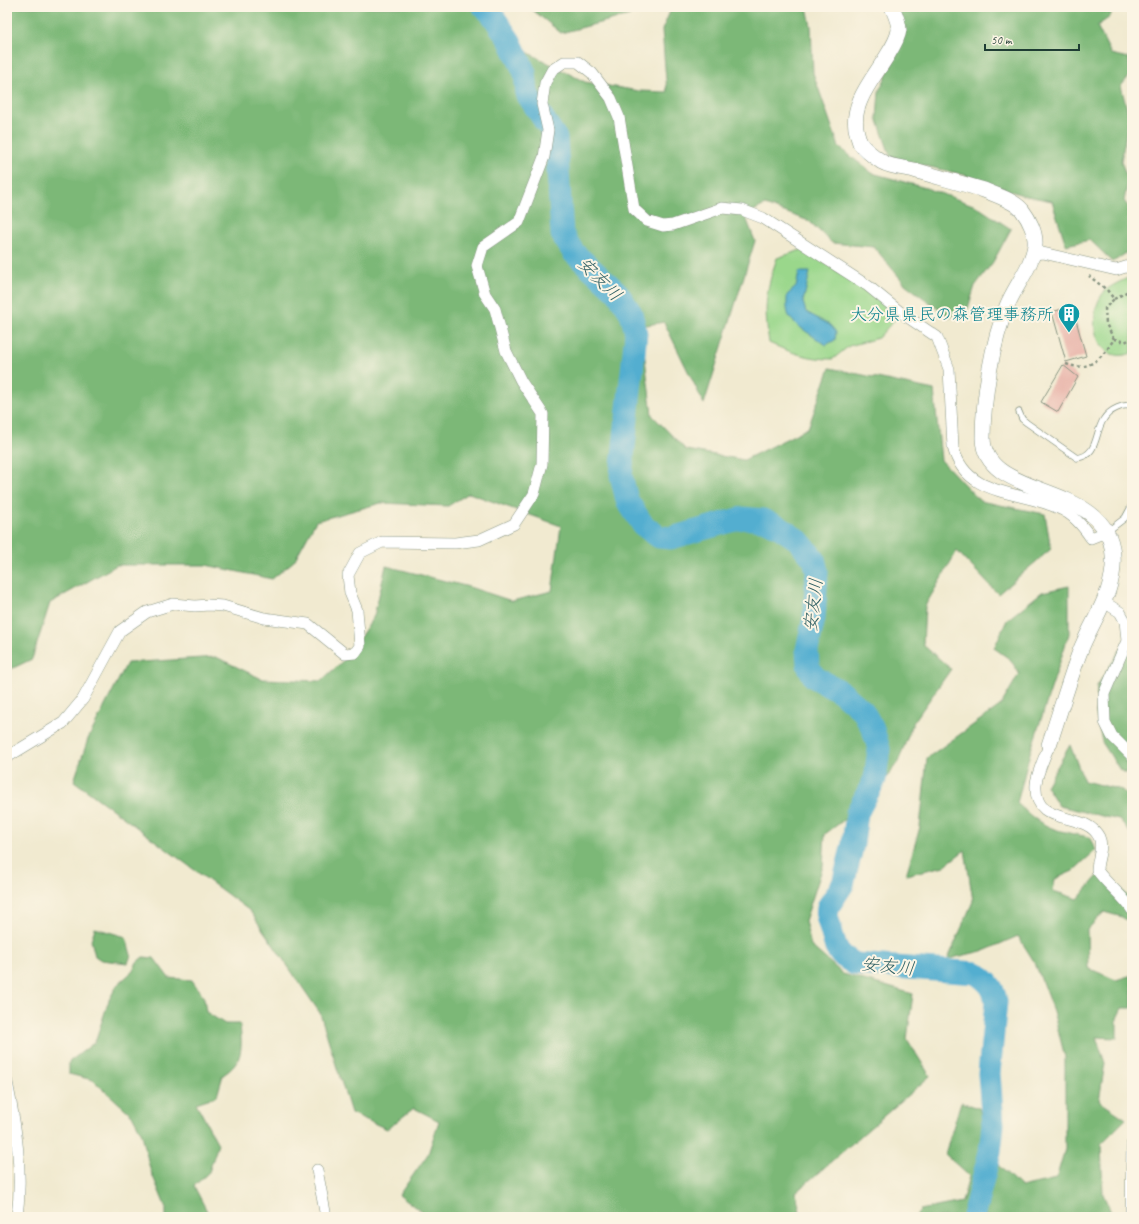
<svg xmlns="http://www.w3.org/2000/svg" width="1139" height="1224" viewBox="0 0 1139 1224" font-family="Caveat,'Klee One',sans-serif">
	<style>
		.green { fill: #9ad78b; stroke: #5c8a60 }
		.forest { fill: #7bb877; stroke: #4d7a56 }
		.water { fill: #52aed0; stroke: #387682 }
		.lines { fill: none; stroke-linecap: round; stroke-linejoin: round }
		.river { stroke: #52aed0; stroke-width: 23 }
		.building { fill: #e8b2a8 }
		.lane-casing { stroke: #889482; stroke-width: 7 }
		.street-casing { stroke: #889482; stroke-width: 12 }
		.secondary-casing { stroke: #889482; stroke-width: 16 }
		.path { stroke: #889482; stroke-width: 2.5; stroke-dasharray: 3 3; stroke-linecap: butt }
		.lane { stroke: #fff; stroke-width: 5.5 }
		.street { stroke: #fff; stroke-width: 11 }
		.secondary { stroke: #fff; stroke-width: 15 }
		.labels { text-anchor: middle; stroke-width: 4; stroke-linejoin: round; paint-order: stroke }
		.culture-label { font-size: 17px; fill: #0d838f; stroke: #fcf5e5; text-anchor: end }
		.water-label { font-size: 18px; font-style: italic; fill: #2e5f63; stroke: #fcf5e5 }
	</style>
	<rect width="100%" height="100%" fill="#fcf5e5"/>
	<filter id="ink" filterUnits="userSpaceOnUse"><feTurbulence type="fractalNoise" baseFrequency=".025" numOctaves="2"/><feDisplacementMap in="SourceGraphic" scale="8" xChannelSelector="R" yChannelSelector="G"/><feConvolveMatrix kernelMatrix="1 2 1 2 8 2 1 2 1" color-interpolation-filters="sRGB"/></filter>
	<filter id="wash" filterUnits="userSpaceOnUse"><feTurbulence type="fractalNoise" baseFrequency=".012" numOctaves="4" result="noise"/><feDisplacementMap in="SourceGraphic" scale="16" xChannelSelector="R" yChannelSelector="G"/><feGaussianBlur stdDeviation="0.9" result="paint"/><feColorMatrix in="noise" values="0 0 0 0 0 0 0 0 0 0 0 0 0 0 0 0 0 1.4 0 .05"/><feComposite in="paint" operator="in"/></filter>
	<g filter="url(#wash)">
		<rect width="100%" height="100%" fill="#f1ead0"/>
		<path class="green" d="M804,249L871,293L899,315L878,338L849,346L833,359C808,359 792,353 769,343C764,306 765,293 777,258Z
			M1132,276V353C1093,368 1084,310 1107,289C1114,284 1124,280 1132,276Z"/>
		<path class="forest" d="M7,7H473L521,49L585,82L639,91L667,92L662,30L672,7H807L811,26L813,73L839,147L872,173L926,188L976,206L1011,229L993,262L975,286L968,308L949,317L905,284L874,247L832,243L809,221L765,205L745,215L755,241L704,404L664,322L641,326L652,415L686,450L744,460L808,428L830,368L934,390L941,460L980,501L1045,514L1051,549L998,594L957,551L925,606L923,645L951,669L913,723L898,762L868,802L825,834L823,866L805,921L811,946L843,974L913,994L907,1039L930,1076L796,1192L801,1217H428L399,1195L428,1154L439,1121L414,1108L387,1129L351,1113L320,1013L250,911L74,781L88,739L127,663L216,657L262,679L321,681L347,657L374,616L386,566L469,587L512,601L552,591L561,526L469,493L448,506L381,503L316,521L294,561L272,579L206,565H117L50,603L32,659L7,671Z
			M529,7H625L630,15L561,33Z
			M891,7H1113L1110,17L1097,26L1111,54L1128,58L1131,74L1121,86L1129,117L1121,161L1128,181L1124,201L1132,211V249L1113,262L1090,240L1066,245L1052,201L1022,195L965,175L891,158L877,118L879,91L897,54L902,27Z
			M1069,586V634L1030,753L1017,803C1043,829 1054,830 1089,837L1096,850L1073,871L1055,879L1053,891L1078,899L1103,870L1132,901V924L1122,917L1104,912L1087,930L1088,968L1116,980L1132,975V1008H1122L1117,1018V1038L1096,1037L1105,1063L1099,1101L1126,1119L1101,1144L1103,1194L1113,1217H916L920,1210L962,1202L969,1176L945,1154L961,1102L979,1108L998,1165L1021,1187L1056,1179L1065,1149V1057L1053,1011L1035,963L1018,936L986,950L948,959L973,901L965,850L944,866L906,875L920,827L927,758L1001,705L1019,674L1011,660L994,648L1007,620L1042,592Z
			M1132,611V776L1120,770L1102,742L1096,713L1097,686L1128,637Z
			M1070,745L1084,781L1122,790L1132,801V835L1119,820L1059,806L1046,786Z
			M95,928L126,937L131,955L128,963L101,960L95,956L91,940Z
			M143,957L154,958L169,978L192,980L204,998L206,1012L225,1024H240C242,1047 244,1062 223,1075L217,1096L196,1103L218,1144L209,1172L194,1186L210,1217H166V1208L150,1169L142,1134L132,1115L93,1080L69,1074V1062L95,1042L109,1000L117,985L133,971L137,962Z"/>
		<path class="water" d="M799,272H810L803,302L806,312L830,325L836,332L835,340L826,345C817,338 793,325 789,316C786,310 787,301 787,295L796,287Z"/>
		<g class="lines">
			<path class="river" d="M484,7L491,13L510,41L525,73L527,94L556,138L562,234L574,253L617,292L631,313L636,333L621,475L627,500L643,525L659,537L671,538L742,518L763,520L779,527L798,540L814,559L817,571L814,618L807,650L808,665L814,677L840,691L863,711L873,729L879,749L875,779L857,813L853,844L843,884L828,907L827,916L836,948L841,955L855,964L976,973C988,982 994,987 996,1002L989,1074L993,1124L990,1152L973,1217"/>
		</g>
		<g id="blocks">
			<path class="building" d="M1072,306L1086,356L1066,362L1052,312Z
				M1063,365L1078,377L1058,412L1041,402Z"/>
		</g>
	</g>
	<g filter="url(#ink)">
		<use href="#blocks" fill-opacity="0" stroke="#889482" stroke-width="1"/>
		<g class="lines">
			<g class="lane-casing">
				<path id="lane" d="M1019,412L1022,419L1027,423L1077,458C1105,454 1089,420 1117,408C1121,406 1127,405 1132,406
					M1108,531L1125,518L1132,505"/>
			</g>
			<g class="street-casing">
				<path id="street" d="M1033,254L1043,253L1116,270L1132,265
					M1104,602L1120,612L1125,621L1127,641L1104,694L1105,722L1112,736L1132,756
					M1049,745C1045,757 1037,772 1036,784C1033,829 1085,809 1099,837C1104,848 1097,859 1097,870C1107,885 1123,895 1132,910
					M7,757L63,723L83,699L120,631L147,612L173,604L195,606L209,605L223,606L264,618L308,624L345,654L355,653L360,646L357,610L350,593L348,575L360,553L382,542L455,543L479,540L514,524L534,494L542,464L543,414L521,381L506,351L495,309L485,294L477,266L483,247L519,222L544,157L548,130L542,104L545,83L552,70L564,62H578L592,73L611,98L619,117L634,209L647,221L663,226L673,225L722,208L742,210L763,218L868,286L900,312L937,337L949,369L953,447C966,498 1020,490 1058,508C1073,514 1082,525 1091,538L1106,532
					M7,1082C16,1126 23,1172 17,1217
					M317,1170L326,1217
					M1131,1217L1132,1144"/>
			</g>
			<g class="secondary-casing">
				<path id="secondary" d="M892,7C895,14 899,22 899,30C898,39 892,48 887,56C873,79 849,105 857,133C858,137 859,140 860,143C864,149 876,158 882,162C891,167 905,168 914,170C938,177 961,183 984,190C996,195 1013,200 1022,210C1029,219 1036,233 1035,245C1032,267 1015,286 1007,306C992,342 983,399 983,438C984,501 1108,480 1113,555C1116,593 1091,621 1079,654C1068,684 1059,715 1049,745"/>
			</g>
			<path class="path" d="M1114,299L1132,289
				M1114,339L1125,342L1132,338
				M1066,364C1089,373 1103,357 1114,339L1106,324L1105,308L1114,299L1107,290L1089,276"/>
			<use href="#lane" class="lane"/>
			<use href="#street" class="street"/>
			<use href="#secondary" class="secondary"/>
		</g>
	</g>
	<defs>
		<g id="building-pin" transform="scale(1.15)"><path d="M0 17L-7.5 6A9.5 9.5 0 1 1 7.5 6Z" fill="#0f9aa8" stroke="#fcf5e5"/><path d="M-4-6H4V6H1V3H-1V6H-4ZM-2.5-4.3h1.7v1.8h-1.7ZM.8-4.3h1.7v1.8H.8ZM-2.5-1h1.7V.8h-1.7ZM.8-1h1.7V.8H.8Z" fill="#fff"/></g>
	</defs>
	<g fill-rule="evenodd">
		<use href="#building-pin" x="1069" y="314"/>
	</g>
	<g class="labels">
		<g class="culture-label">
			<text x="1054" y="320">大分県県民の森管理事務所</text>
		</g>
		<g class="water-label">
			<text transform="translate(600 279) rotate(45)" y="6">安友川</text>
			<text transform="translate(813 605) rotate(-83)" y="6">安友川</text>
			<text transform="translate(888 966) rotate(6)" y="6">安友川</text>
		</g>
	</g>
	<rect width="1139" height="1224" fill="none" stroke="#fcf5e5" stroke-width="24"/>
	<path d="M985 44v6h94v-6" fill="none" stroke="#1f3d34" stroke-width="2"/>
	<text x="991" y="44" font-size="12" fill="#1f3d34" stroke="#fcf5e5" stroke-width="3" paint-order="stroke">50 m</text>
</svg>
